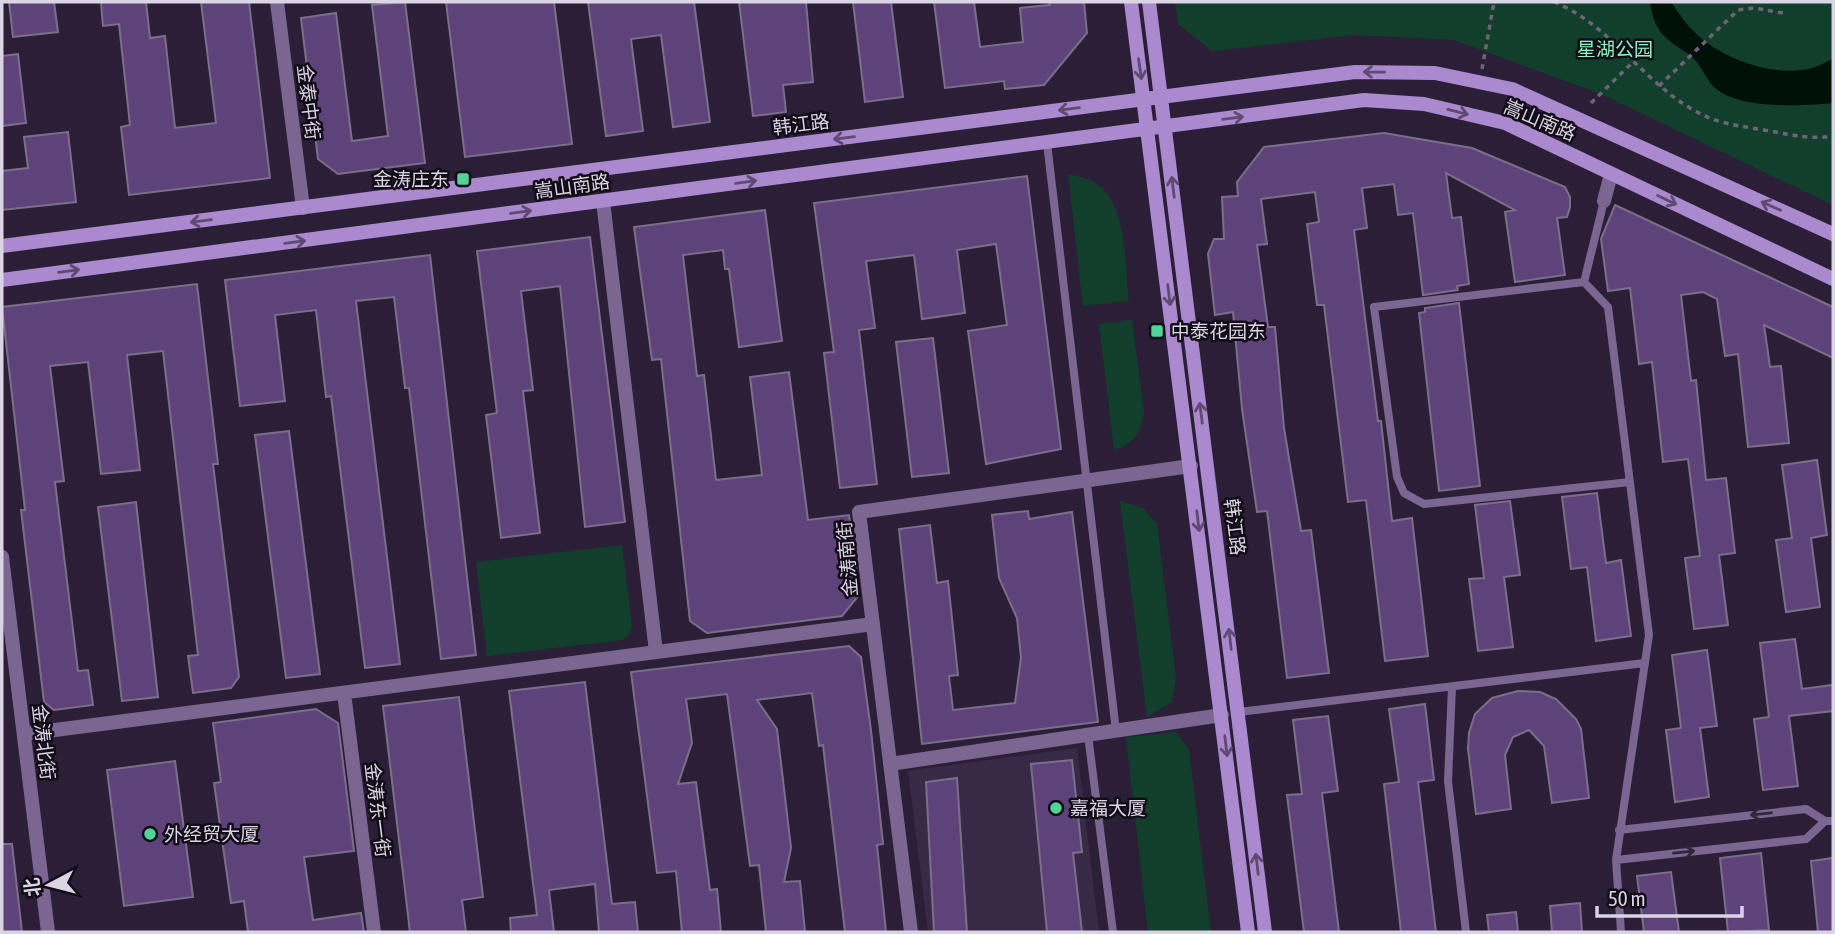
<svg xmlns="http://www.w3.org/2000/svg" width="1835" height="934" viewBox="0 0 1835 934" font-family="'Asap Condensed','Noto Sans SC',sans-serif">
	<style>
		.built { fill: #382a47 }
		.green { fill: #113f2b }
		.water { fill: #001208 }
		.building { fill: #5e437a; stroke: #7b6e8a; stroke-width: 2 }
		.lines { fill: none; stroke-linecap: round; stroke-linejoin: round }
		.path { stroke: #6e6479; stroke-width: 3.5; stroke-dasharray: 5 5; stroke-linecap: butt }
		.lane { stroke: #7a6690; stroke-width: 8 }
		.street { stroke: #7a6690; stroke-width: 14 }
		.secondary { stroke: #aa89ce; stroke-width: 14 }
		.oneway { stroke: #5e4a72 }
		.oneway2 { stroke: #30273b }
		.poi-dot { fill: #50d398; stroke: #110c16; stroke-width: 2.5 }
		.labels { text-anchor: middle; stroke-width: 5; stroke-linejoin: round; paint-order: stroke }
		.park-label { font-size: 19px; fill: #8ef6c1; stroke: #110c16 }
		.street-label { font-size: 19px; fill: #dbd4e4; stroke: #110c16 }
		.poi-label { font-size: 19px; fill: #dbd4e4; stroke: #110c16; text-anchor: start }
	</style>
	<rect width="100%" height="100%" fill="#2b1f37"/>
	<path class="built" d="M1077,748L1099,932H928L908,771Z"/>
	<path class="green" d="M1175,2H1650C1655,33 1666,39 1689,55C1699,62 1701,73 1710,79C1751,107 1786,107 1833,103V205L1601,94L1454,40L1355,35L1212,51L1178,24Z
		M1671,2H1833V58C1796,85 1734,65 1702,39C1690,30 1679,14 1671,2Z
		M1068,174C1076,176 1087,178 1094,182C1129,203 1124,265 1129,301L1083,306Z
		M1132,320L1144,412C1141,432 1134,444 1114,450L1099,324Z
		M1120,501L1143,508L1157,524L1176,678L1172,702L1147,717Z
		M622,545L632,625L630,633L623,640L487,656L476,562Z
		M1176,732L1189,750L1211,932H1148L1126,737Z"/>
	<path class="water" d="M1650,2H1671C1679,14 1690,30 1702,39C1734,65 1797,85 1833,58V103C1802,106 1736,110 1713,86C1704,76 1701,63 1690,55C1666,38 1655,35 1650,2Z"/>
	<path class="building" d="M9,2H54L58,32L13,37Z
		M101,2H146L150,38L165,36L175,128L216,123L201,2H249L270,178L129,195L121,127L130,125L119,24L103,26Z
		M405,2L425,163L338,174L318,159L301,18L336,13L352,141L388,136L372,5Z
		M446,2H554L572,144L465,157Z
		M588,2H694L710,122L673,127L661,35L631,39L643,131L606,136Z
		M739,2H806L813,82L783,85L786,112L753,116Z
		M853,2H891L903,97L865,102Z
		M934,2H974L980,47L1023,42L1020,8L1050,5L1049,2H1084L1087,33L1044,85L1005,89L1004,81L945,88Z
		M18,54L26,123L2,126V56Z
		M68,132L76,202L2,210V171L28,168L24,137Z
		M1384,133L1472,148L1565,187L1570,197V207L1567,217L1557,218L1565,275L1515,282L1505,212L1515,210L1446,173L1452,218L1461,217L1469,284L1457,286L1458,290L1423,295L1413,213L1398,215L1394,184L1362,188L1367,228L1354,230L1378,421H1381L1392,521L1412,518L1428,656L1385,661L1366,500L1348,502L1324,305H1317L1307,224L1319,222L1315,192L1261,199L1267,244L1257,245L1268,327H1275L1284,428L1301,531L1311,530L1329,673L1287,678L1267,511L1257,512L1242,409L1233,312L1215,315L1208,254L1214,239H1224L1222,197L1238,196L1237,182L1264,147Z
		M1027,176L1061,449L986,464L968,331L1007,325L996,244L957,250L965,313L922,319L914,255L866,261L875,328L859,330L877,484L840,488L824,353L834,352L814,203Z
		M1615,205L1833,307V358L1764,325L1770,367L1781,366L1789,443L1748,447L1738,354L1725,356L1717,299L1703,292L1681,295L1691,381L1696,380L1706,480L1726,478L1735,553L1719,555L1728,625L1694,629L1685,558L1700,556L1688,459L1663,462L1652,362L1639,364L1630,288L1608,291L1601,239Z
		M765,210L782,341L739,347L729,269H725L723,250L683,255L697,376L704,375L716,480L762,475L750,377L789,372L808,520L849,515L859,595L842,616L707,633L690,621L661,359L652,360L634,227Z
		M590,237L625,522L585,527L560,286L521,291L533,390L523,391L540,533L501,538L486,415L497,413L477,251Z
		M430,255L476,655L441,659L409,388H405L394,297L356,301L400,664L365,668L331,396L326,397L316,310L275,315L285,401L240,406L225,280Z
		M197,284L218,464H213L239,677L231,688L193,693L188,656L198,655L163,351L127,355L140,470L101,474L88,362L50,366L64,481L55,482L78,671L88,670L93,705L54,710L44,702L21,510H25L2,307Z
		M1459,303L1480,486L1439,491L1419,313L1425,312V308Z
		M933,338L949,473L912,477L896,342Z
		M289,431L320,674L286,678L255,435Z
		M1817,460L1827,535L1811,538L1820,607L1786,612L1776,540L1792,538L1782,465Z
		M1597,493L1606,563L1621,560L1631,636L1596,641L1587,567L1571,569L1562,497Z
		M1510,501L1520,575L1504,577L1513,647L1478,651L1469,579L1484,578L1475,505Z
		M136,502L158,697L122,701L98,507Z
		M1028,511L1029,519L1072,512L1098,722L922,744L899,529L930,525L937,583L948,581L958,675L949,676L953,710L1015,703L1021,658L1017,618L999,578L992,515Z
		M1795,639L1802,689L1833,685V711L1789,716L1798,786L1763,790L1754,719L1769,717L1760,643Z
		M849,646L861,657L871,730L883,844L877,845L886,932H845L823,745L819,746L812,693L757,700L777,729L791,848L784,882L800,881L805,932H766L759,865L750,866L727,694L686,699L692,743L678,784L696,782L710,890L717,889L721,932H682L676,871L657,873L631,672Z
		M1707,650L1717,726L1700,728L1709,797L1675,802L1666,730L1681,728L1672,655Z
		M585,682L612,904L635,902L638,932H599L595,884L549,890L554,932H511L510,918L537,915L509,691Z
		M1518,691L1540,692L1556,699L1576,719L1581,729L1589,798L1552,803L1544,746L1529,730L1513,737L1505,755L1511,809L1476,814L1468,749L1469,733L1475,714L1492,698Z
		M459,697L483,897L462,900L466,932H410L383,706Z
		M1425,704L1434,780L1418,782L1436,932H1401L1384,784L1399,782L1389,709Z
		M316,709L338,723L354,851L304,857L313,920L361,913L364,932H248L244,901L231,903L214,783L221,782L213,723Z
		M1328,716L1338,791L1322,793L1339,932H1304L1287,795L1302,794L1293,720Z
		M1072,760L1082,852L1073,853L1082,932H1047L1031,764Z
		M175,761L193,897L124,906L107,770Z
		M957,778L967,932H934L926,782Z
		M2,844H12L22,932H2Z
		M1761,853L1769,930L1728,932L1720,858Z
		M1833,858V932H1818L1811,861Z
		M1671,872L1679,932H1644L1637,876Z
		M1580,903L1582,932H1552L1550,906Z
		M1516,912L1518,932H1489L1487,915Z"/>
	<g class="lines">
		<path class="path" d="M1554,2C1611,25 1643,83 1697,112C1718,124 1741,126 1764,130C1788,134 1810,140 1833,136
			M1482,69L1494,2
			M1659,86L1738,10L1754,8L1783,13
			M1591,103L1633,62"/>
		<path class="lane" d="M1047,143L1116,731
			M1604,201L1584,282L1608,307L1649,635L1616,860L1621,932
			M1584,282L1374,307L1397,477L1404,493L1424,504L1630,482
			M1452,687L1448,781L1466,932
			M1239,712L1645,663
			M1088,735L1113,932
			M1619,830L1806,809L1825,821
			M1616,860L1806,839L1825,821H1833"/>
		<path class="street" d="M277,2L303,208
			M603,201L656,652
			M1604,201L1611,174
			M2,557L48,932
			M344,693L374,932
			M24,734L873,624
			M890,764L1222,715
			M911,932L859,512L1191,466"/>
		<path class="secondary" d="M1131,2L1248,932
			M1149,2L1265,932
			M2,246L1355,72L1435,73L1512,89L1833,234
			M2,280L1364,100L1424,104L1505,123L1833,279"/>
	</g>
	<defs><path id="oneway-shaft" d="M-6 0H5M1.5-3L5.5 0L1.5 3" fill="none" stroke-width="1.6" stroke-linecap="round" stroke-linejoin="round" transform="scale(1.75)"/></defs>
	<g class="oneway">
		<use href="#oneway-shaft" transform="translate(1140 69) rotate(82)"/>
		<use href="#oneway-shaft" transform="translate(1374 72) rotate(-179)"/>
		<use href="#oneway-shaft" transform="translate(1069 109) rotate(173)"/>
		<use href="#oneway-shaft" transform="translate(1458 112) rotate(14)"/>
		<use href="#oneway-shaft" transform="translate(1233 118) rotate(-8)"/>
		<use href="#oneway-shaft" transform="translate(844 138) rotate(173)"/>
		<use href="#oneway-shaft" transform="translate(746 182) rotate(-7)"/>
		<use href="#oneway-shaft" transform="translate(1173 187) rotate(-97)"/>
		<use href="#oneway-shaft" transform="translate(1667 200) rotate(25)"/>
		<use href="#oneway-shaft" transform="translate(1771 206) rotate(-156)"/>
		<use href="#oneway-shaft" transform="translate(521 212) rotate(-8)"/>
		<use href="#oneway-shaft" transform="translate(201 221) rotate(173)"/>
		<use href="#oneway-shaft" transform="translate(295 242) rotate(-7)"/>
		<use href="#oneway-shaft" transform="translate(69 271) rotate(-7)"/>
		<use href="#oneway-shaft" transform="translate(1169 295) rotate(83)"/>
		<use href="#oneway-shaft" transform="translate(1201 413) rotate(-97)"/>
		<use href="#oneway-shaft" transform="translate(1198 521) rotate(83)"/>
		<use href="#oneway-shaft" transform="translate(1230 639) rotate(-97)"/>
		<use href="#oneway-shaft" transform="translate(1226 746) rotate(83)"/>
		<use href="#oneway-shaft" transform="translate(1257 864) rotate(-97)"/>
	</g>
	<g class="oneway2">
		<use href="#oneway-shaft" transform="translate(1761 814) rotate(174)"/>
		<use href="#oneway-shaft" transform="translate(1684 852) rotate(-6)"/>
	</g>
	<g class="poi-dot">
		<rect x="456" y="172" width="14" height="14" rx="3.5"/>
		<rect x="1150" y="324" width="14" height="14" rx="3.5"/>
		<circle cx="1056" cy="808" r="7"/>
		<circle cx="150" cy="834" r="7"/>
	</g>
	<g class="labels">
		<g class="park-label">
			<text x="1615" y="56">星湖公园</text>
		</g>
		<g class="street-label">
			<text transform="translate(309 102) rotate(83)" y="7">金泰中街</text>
			<text transform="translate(1540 120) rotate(23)" y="7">嵩山南路</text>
			<text transform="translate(801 124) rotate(-7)" y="7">韩江路</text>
			<text transform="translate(572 186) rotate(-8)" y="7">嵩山南路</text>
			<text transform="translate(1235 527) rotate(83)" y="7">韩江路</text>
			<text transform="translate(847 559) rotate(-95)" y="7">金涛南街</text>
			<text transform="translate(44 742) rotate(83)" y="7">金涛北街</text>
			<text transform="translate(378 810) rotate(83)" y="7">金涛东一街</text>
		</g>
		<g class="poi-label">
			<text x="449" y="186" text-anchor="end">金涛庄东</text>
			<text x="1171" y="338">中泰花园东</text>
			<text x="1070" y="815">嘉福大厦</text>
			<text x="164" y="841">外经贸大厦</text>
		</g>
	</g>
	<rect width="1835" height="934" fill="none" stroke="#dbd4e4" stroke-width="7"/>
	<g transform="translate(49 885) rotate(263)" stroke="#110c16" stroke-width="5" paint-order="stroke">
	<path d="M0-5L12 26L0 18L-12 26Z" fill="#dbd4e4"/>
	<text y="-10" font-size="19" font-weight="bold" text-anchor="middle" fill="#dbd4e4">北</text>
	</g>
	<path d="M1597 906v10h145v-10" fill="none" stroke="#dbd4e4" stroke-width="3.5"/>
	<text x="1608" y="906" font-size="21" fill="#dbd4e4" stroke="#110c16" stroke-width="5" paint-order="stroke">50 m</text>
</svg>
